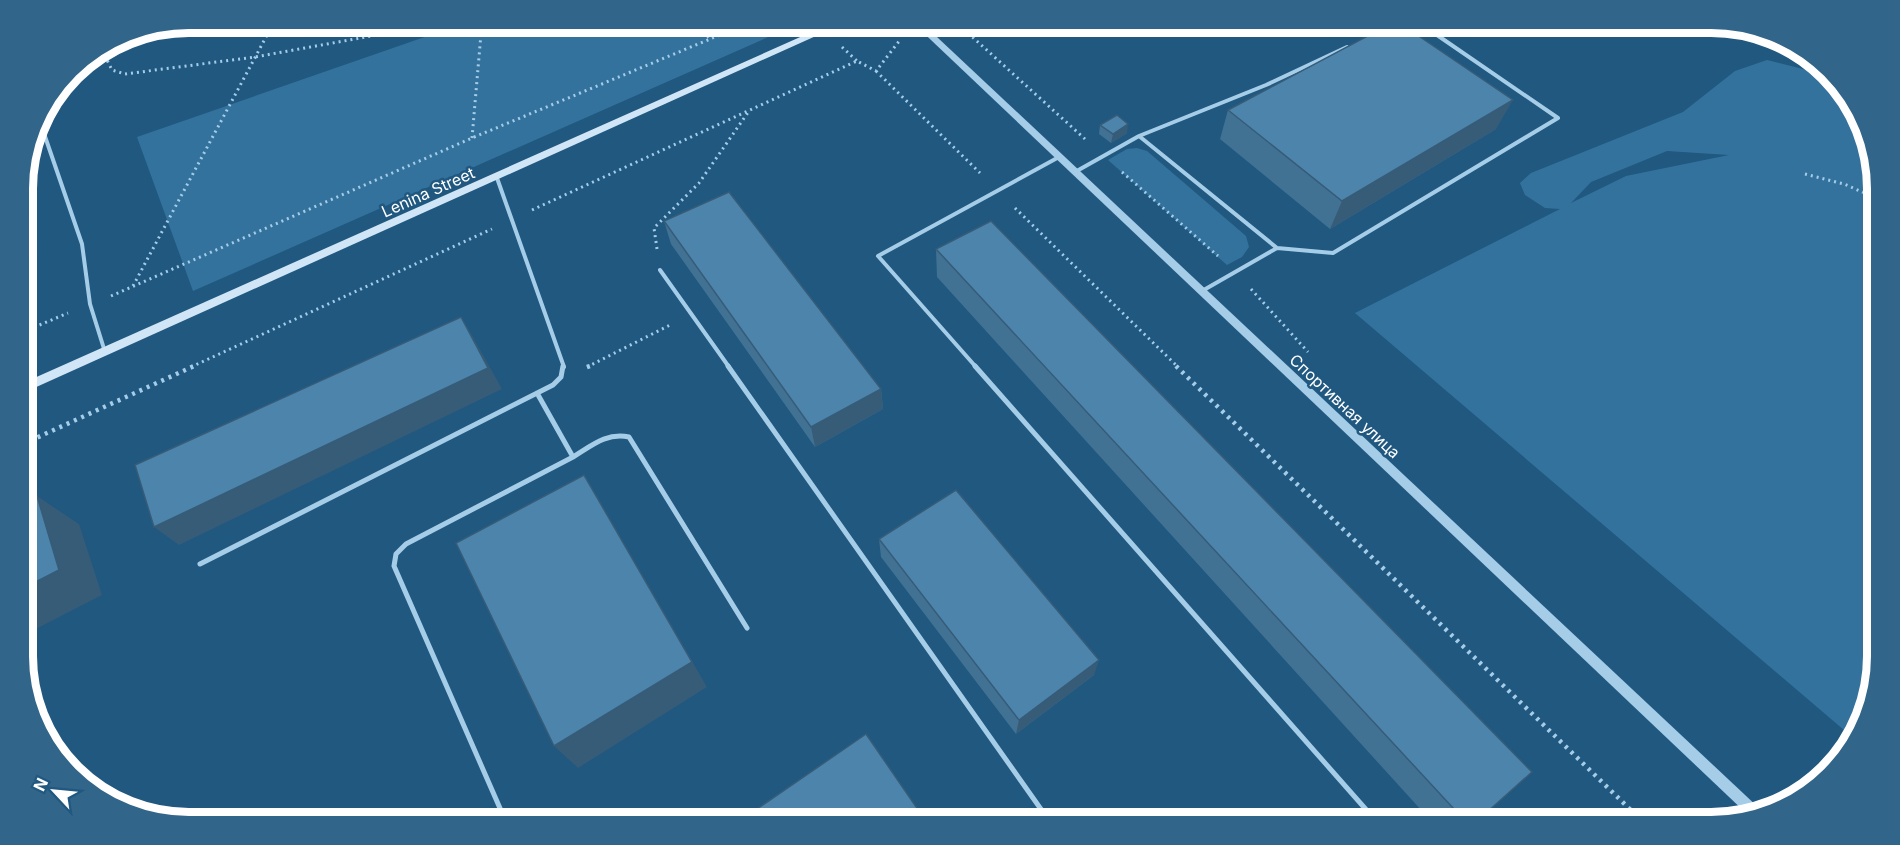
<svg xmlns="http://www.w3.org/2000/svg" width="1900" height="845" viewBox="0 0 1900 845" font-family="Inter,sans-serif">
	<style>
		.green { fill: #34729e; fill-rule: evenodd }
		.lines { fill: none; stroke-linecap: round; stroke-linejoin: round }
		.path-far1 { stroke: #a5cde8; stroke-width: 3; stroke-dasharray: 2 4; stroke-linecap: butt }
		.path { stroke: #a5cde8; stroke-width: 4.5; stroke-dasharray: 3 5; stroke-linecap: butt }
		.service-far1 { stroke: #a5cde8; stroke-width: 4 }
		.service { stroke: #a5cde8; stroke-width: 5 }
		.tertiary { fill: #a5cde8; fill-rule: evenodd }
		.secondary { fill: #d0e6f6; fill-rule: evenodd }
		.wall { fill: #427293 }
		.shaded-wall { fill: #365c78 }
		.building { fill: #4d84ab; stroke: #365c78; stroke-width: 1.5 }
		.labels { text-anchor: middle; stroke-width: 5; stroke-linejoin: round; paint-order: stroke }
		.street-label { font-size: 16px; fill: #fff; stroke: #205880 }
		.rim { fill: none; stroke: #fff; stroke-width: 8 }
	</style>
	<rect width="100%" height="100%" fill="#205880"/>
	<path class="green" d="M465,23H800L193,291L137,137Z
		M1767,60L1807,70L1849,105L1876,167L1877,657L1865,720L1851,736L1355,313L1560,209L1545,208L1525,195L1520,183L1531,173L1683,112L1735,71ZM1667,151L1729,155L1626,176L1571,203L1591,182Z
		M1137,148L1147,151L1246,236L1249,247L1242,257L1227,265L1108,160L1127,149Z"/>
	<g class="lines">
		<path class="path-far1" d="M696,22L710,39
			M968,33L1085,139
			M842,47L857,61
			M102,50L112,70L125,74L255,57L449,22
			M876,71L980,173
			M472,138L482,22
			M1122,172L1218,256
			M1805,174L1844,184L1876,198
			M1015,208L1178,367
			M532,210L857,61L876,71L900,40
			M657,249L654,228L699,183L749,111
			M133,286L274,22
			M1251,289L1308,352
			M111,296L472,138L751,22
			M23,332L68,313
			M191,367L492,229
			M587,367L672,324"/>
		<path class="path" d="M1176,366L1643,822
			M587,367L590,366
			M23,444L194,366"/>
		<path class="service-far1" d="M39,119L82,244L90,304L105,352
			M1139,136L1277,248L1202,291
			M1075,172L1139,136L1266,85L1347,47
			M497,178L564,367
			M1277,248L1333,253L1558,118L1418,22
			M660,270L729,367
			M976,367L878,256L1059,157"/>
		<path class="service" d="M728,366L1050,822
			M975,366L1377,822
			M573,457C591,446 607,432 629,437L747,628
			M200,564L553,385L561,377L563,366
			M506,822L394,566L396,554L406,544L573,457L537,393"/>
		<path class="tertiary" d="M912,22H921L1760,809L1747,814Z"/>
		<path class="secondary" d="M834,22H847L23,393V383Z"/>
	</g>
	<path class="wall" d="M1264,22H1311L1283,37Z
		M1228,110L1496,129L1330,229L1220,139Z
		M1100,125L1127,133L1111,143L1099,134Z
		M664,221L881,389L883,409L815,447L671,244Z
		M936,249L1476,822H1432L937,277Z
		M879,539L1094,675L1016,734L881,557Z"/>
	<path class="shaded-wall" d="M1288,22H1311L1283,37Z
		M1513,100L1496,129L1330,229L1342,201Z
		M1128,124L1127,133L1111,143L1113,134Z
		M461,317L474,339L502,389L179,545L154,527Z
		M881,389L883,409L815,447L811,427Z
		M584,475L707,687L578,768L554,746Z
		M37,496L79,524L102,595L24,635V588Z
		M1099,660L1094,675L1016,734L1019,720Z
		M921,814V822H910Z"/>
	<path class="building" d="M1394,22H1398L1513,100L1342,201L1228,110Z
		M1117,115L1128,124L1113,134L1100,125Z
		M729,192L881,389L811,427L664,221Z
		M991,221L1532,772L1476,822H1466L936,249Z
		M461,317L488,368L154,527L135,465Z
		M584,475L692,662L554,746L456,543Z
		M956,490L1099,660L1019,720L879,539Z
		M37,496L59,570L24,588V503Z
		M866,734L921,814L910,822H738Z"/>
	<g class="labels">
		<g class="street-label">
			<text transform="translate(428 192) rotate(-24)" y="6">Lenina Street</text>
			<text transform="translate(1345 406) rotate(43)" y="6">Спортивная улица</text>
		</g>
	</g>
	<path d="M0 0H1900V845H0ZM189 33H1711A156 156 0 0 1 1867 189V656A156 156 0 0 1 1711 812H189A156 156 0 0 1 33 656V189A156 156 0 0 1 189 33Z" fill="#32658a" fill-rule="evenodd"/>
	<path class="rim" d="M189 33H1711A156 156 0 0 1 1867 189V656A156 156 0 0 1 1711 812H189A156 156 0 0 1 33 656V189A156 156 0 0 1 189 33Z"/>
	<g transform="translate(54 791) rotate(296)" stroke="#205880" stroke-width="4.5" paint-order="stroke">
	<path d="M0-4.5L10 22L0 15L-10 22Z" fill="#ffffff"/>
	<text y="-9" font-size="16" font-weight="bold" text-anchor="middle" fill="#ffffff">N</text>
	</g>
</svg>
